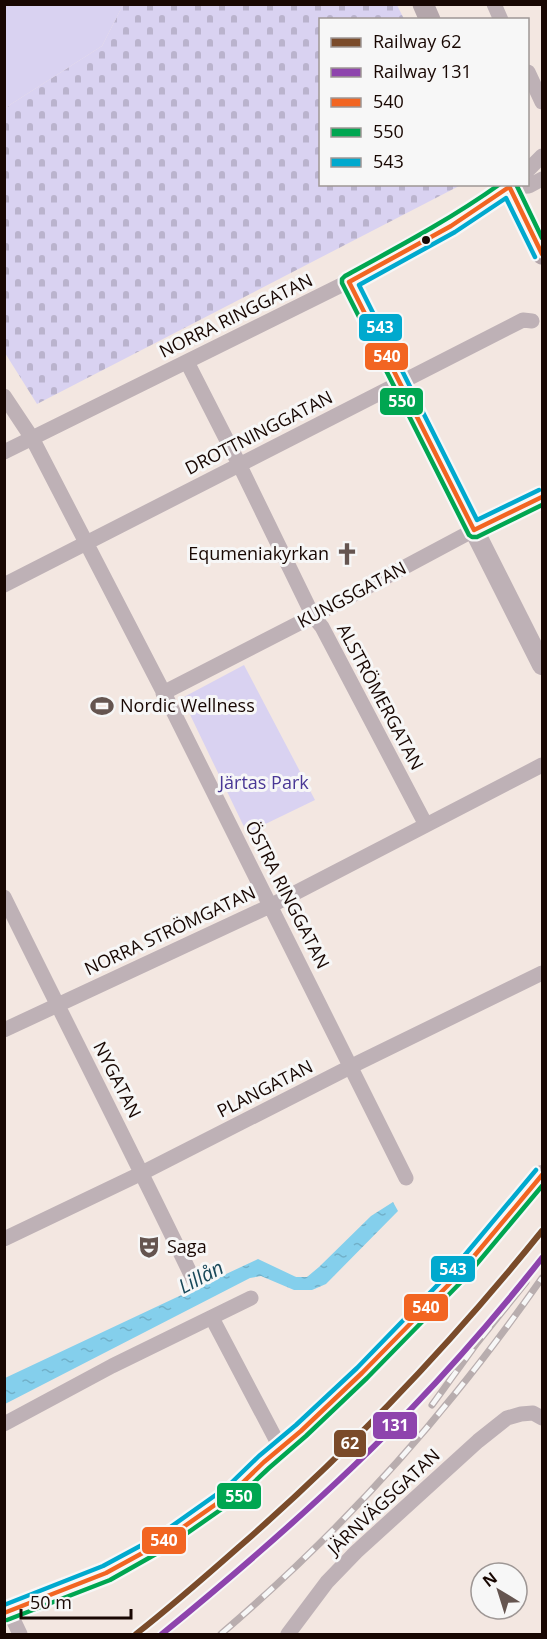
<svg xmlns="http://www.w3.org/2000/svg" width="547" height="1639" viewBox="0 0 547 1639" font-family="'Open Sans',sans-serif">
	<style>
		.cemetery { fill: url(#cemetery-stones) }
		.park { fill: #d9d2f1 }
		.water { fill: url(#water-ripples) }
		.lines { fill: none; stroke-linecap: round; stroke-linejoin: round }
		.minor { stroke: #beb1b6; stroke-width: 15 }
		.tertiary { stroke: #beb1b6; stroke-width: 20 }
		.secondary { stroke: #b4a6ab; stroke-width: 21 }
		.rail-casing { stroke: #b8adae; stroke-width: 7 }
		.rail { stroke: #f7f7f7; stroke-width: 4.5; stroke-dasharray: 14; stroke-linecap: butt }
		.bus-1-casing { stroke: #f7f7f7; stroke-width: 9 }
		.bus-2-casing { stroke: #f7f7f7; stroke-width: 9 }
		.bus-3-casing { stroke: #f7f7f7; stroke-width: 9 }
		.bus-1 { stroke: #f26522; stroke-width: 4.5 }
		.bus-2 { stroke: #00a651; stroke-width: 4.5 }
		.bus-3 { stroke: #00a9ce; stroke-width: 4.5 }
		.rail-1-casing { stroke: #f7f7f7; stroke-width: 10 }
		.rail-2-casing { stroke: #f7f7f7; stroke-width: 10 }
		.rail-1 { stroke: #7a4b2a; stroke-width: 6 }
		.rail-2 { stroke: #8e44ad; stroke-width: 6 }
		.bus-dot { fill: #180702; stroke: #f7f7f7; stroke-width: 2 }
		.labels { text-anchor: middle; stroke-width: 6; stroke-linejoin: round; paint-order: stroke }
		.street-label { font-size: 18px; fill: #180702; stroke: #f7f7f7 }
		.poi-label { font-size: 18px; fill: #180702; stroke: #f7f7f7; text-anchor: start }
		.park-label { font-size: 18px; fill: #493795; stroke: #f7f7f7 }
		.water-label { font-size: 20px; font-style: italic; fill: #184859; stroke: #f7f7f7 }
		.line-badge { stroke: #f7f7f7; stroke-width: 2 }
		.badge-label { font-size: 16px; text-anchor: middle; font-weight: bold; fill: #fff }
	</style>
	<defs>
		<pattern id="cemetery-stones" width="16" height="16" patternUnits="userSpaceOnUse" patternTransform="scale(1.5)"><rect width="16" height="16" fill="#d9d2f1"/><path d="M2 7V4a2 2 0 0 1 4 0v3zM10 15v-3a2 2 0 0 1 4 0v3z" fill="#bab3cd"/></pattern>
		<pattern id="water-ripples" width="26" height="14" patternUnits="userSpaceOnUse" patternTransform="scale(1.5)"><rect width="26" height="14" fill="#84cfec"/><path d="M2 4q2-2 4 0t4 0M15 11q2-2 4 0t4 0" fill="none" stroke="#71b0c9"/></pattern>
	</defs>
	<rect width="100%" height="100%" fill="#f3e7e1"/>
	<path class="cemetery" d="M123,5H397L404,19L320,20V184L461,185L37,404L5,353V108L102,46Z"/>
	<path class="park" d="M5,4H123V5L102,46L5,108Z
		M244,665L315,800L247,833L182,698Z"/>
	<path class="water" d="M393,1202L398,1211L326,1284L312,1290H294L261,1276L250,1278L5,1404V1378L258,1259L296,1277H307L319,1267L371,1216Z"/>
	<g class="lines">
		<path class="minor" d="M494,4L501,20
			M528,72L542,102
			M528,170L542,156
			M509,187L529,186L542,179
			M187,362L239,464L313,616L322,627L426,825
			M4,396L32,438L167,699L406,1178
			M4,452L400,256L455,224L512,184
			M4,585L523,320L532,321
			M163,693L313,616L474,530L349,282
			M4,897C67,1025 132,1152 194,1281
			M4,1030L270,906L542,765
			M4,1239L142,1173L360,1062L542,973
			M212,1318L281,1449
			M4,1424L112,1366L251,1298
			M9,1611L20,1634
			M288,1634L327,1582L356,1552L478,1441L507,1418L521,1414L533,1413L542,1418"/>
		<path class="tertiary" d="M542,497L474,530L542,665
			M4,1613L106,1573L159,1544L198,1518L232,1493L264,1462L301,1431L362,1373L460,1273L542,1175"/>
		<path class="secondary" d="M423,4L430,20
			M508,184L542,254"/>
		<g class="rail-casing">
			<path id="rail" d="M432,1405L477,1343L526,1282
				M221,1634C305,1562 384,1482 454,1395C485,1357 514,1318 542,1278"/>
		</g>
		<use href="#rail" class="rail"/>
		<g class="bus-1-casing">
			<path id="bus-1" d="M508,184L542,254
				M509,187L451,226L349,282L474,530L542,497
				M4,1613L106,1573L159,1544L232,1493L264,1462L301,1431L362,1373L460,1273L542,1175"/>
		</g>
		<g class="bus-2-casing">
			<path id="bus-2" d="M500,184C451,219 398,247 345,276L342,279V283L469,535L472,537H477L542,505
				M516,184L542,238
				M7,1620L110,1580L163,1550L236,1499L269,1468L306,1436L367,1378L465,1278L542,1186"/>
		</g>
		<g class="bus-3-casing">
			<path id="bus-3" d="M535,257L506,198L455,232L359,285L477,520L539,490
				M4,1605L103,1566L155,1538L227,1487L259,1456L296,1425L357,1368L454,1268L536,1170"/>
		</g>
		<use href="#bus-1" class="bus-1"/>
		<use href="#bus-2" class="bus-2"/>
		<use href="#bus-3" class="bus-3"/>
		<g class="rail-1-casing">
			<path id="rail-1" d="M136,1634C172,1606 206,1576 240,1546C350,1450 450,1345 542,1231"/>
		</g>
		<g class="rail-2-casing">
			<path id="rail-2" d="M162,1634C249,1563 333,1490 411,1409C457,1361 501,1310 542,1258"/>
		</g>
		<use href="#rail-1" class="rail-1"/>
		<use href="#rail-2" class="rail-2"/>
	</g>
	<defs>
		<g id="church-bare" transform="scale(1.8)"><path d="M-1.2-6h2.4v3.5h3.3v2.4h-3.3V6h-2.4V-.1h-3.3v-2.4h3.3Z" fill="#655550" stroke="#f7f7f7" stroke-width="2.5" paint-order="stroke"/></g>
		<g id="stadium-bare" transform="scale(1.8)"><path d="M0-5a6.5 5 0 1 0 0 10a6.5 5 0 1 0 0-10ZM-3.5-1.8h7v3.6h-7Z" fill="#655550" stroke="#f7f7f7" stroke-width="2.5" paint-order="stroke"/></g>
		<g id="theatre-bare" transform="scale(1.8)"><path d="M-5-5.5Q0-4 5-5.5V0Q5 5 0 6Q-5 5-5 0ZM-3.3-2.5H-1v1.5H-3.3ZM1-2.5H3.3v1.5H1ZM-2.8 1Q0 5.5 2.8 1Z" fill="#655550" stroke="#f7f7f7" stroke-width="2.5" paint-order="stroke"/></g>
	</defs>
	<g fill-rule="evenodd">
		<use href="#church-bare" x="347" y="554"/>
		<use href="#stadium-bare" x="102" y="706"/>
		<use href="#theatre-bare" x="149" y="1247"/>
	</g>
	<circle class="bus-dot" cx="426" cy="240" r="5"/>
	<g class="labels">
		<g class="street-label">
			<text transform="translate(236 316) rotate(-26)" y="6">NORRA RINGGATAN</text>
			<text transform="translate(259 433) rotate(-27)" y="6">DROTTNINGGATAN</text>
			<text transform="translate(352 595) rotate(-28)" y="6">KUNGSGATAN</text>
			<text transform="translate(380 697) rotate(62)" y="6">ALSTRÖMERGATAN</text>
			<text transform="translate(287 895) rotate(63)" y="6">ÖSTRA RINGGATAN</text>
			<text transform="translate(170 931) rotate(-25)" y="6">NORRA STRÖMGATAN</text>
			<text transform="translate(117 1080) rotate(63)" y="6">NYGATAN</text>
			<text transform="translate(265 1089) rotate(-27)" y="6">PLANGATAN</text>
			<text transform="translate(384 1502) rotate(-43)" y="6">JÄRNVÄGSGATAN</text>
		</g>
		<g class="poi-label">
			<text x="329" y="560" text-anchor="end">Equmeniakyrkan</text>
			<text x="120" y="712">Nordic Wellness</text>
			<text x="167" y="1253">Saga</text>
		</g>
		<g class="park-label">
			<text x="264" y="789">Järtas Park</text>
		</g>
		<g class="water-label">
			<text transform="translate(201 1277) rotate(-28)" y="7">Lillån</text>
		</g>
	</g>
	<g class="line-badge">
		<rect x="358" y="313" width="45" height="29" rx="6" fill="#00a9ce"/>
		<rect x="364" y="342" width="45" height="29" rx="6" fill="#f26522"/>
		<rect x="379" y="387" width="45" height="29" rx="6" fill="#00a651"/>
		<rect x="430" y="1255" width="46" height="28" rx="6" fill="#00a9ce"/>
		<rect x="403" y="1293" width="46" height="29" rx="6" fill="#f26522"/>
		<rect x="372" y="1411" width="46" height="29" rx="6" fill="#8e44ad"/>
		<rect x="333" y="1429" width="34" height="29" rx="6" fill="#7a4b2a"/>
		<rect x="216" y="1482" width="46" height="28" rx="6" fill="#00a651"/>
		<rect x="141" y="1526" width="46" height="29" rx="6" fill="#f26522"/>
	</g>
	<g class="badge-label">
		<text x="380" y="333">543</text>
		<text x="387" y="362">540</text>
		<text x="402" y="407">550</text>
		<text x="453" y="1275">543</text>
		<text x="426" y="1313">540</text>
		<text x="395" y="1431">131</text>
		<text x="350" y="1449">62</text>
		<text x="239" y="1502">550</text>
		<text x="164" y="1546">540</text>
	</g>
	<rect width="547" height="1639" fill="none" stroke="#180702" stroke-width="12"/>
	<rect x="319" y="18" width="210" height="168" fill="#f7f7f7" stroke="#9e9795" stroke-width="1.5"/>
	<rect x="331" y="38" width="30" height="9" fill="#7a4b2a" stroke="#9e9795" stroke-width="1.5"/>
	<text x="373" y="48" font-size="18" fill="#180702">Railway 62</text>
	<rect x="331" y="68" width="30" height="9" fill="#8e44ad" stroke="#9e9795" stroke-width="1.5"/>
	<text x="373" y="78" font-size="18" fill="#180702">Railway 131</text>
	<rect x="331" y="98" width="30" height="9" fill="#f26522" stroke="#9e9795" stroke-width="1.5"/>
	<text x="373" y="108" font-size="18" fill="#180702">540</text>
	<rect x="331" y="128" width="30" height="9" fill="#00a651" stroke="#9e9795" stroke-width="1.5"/>
	<text x="373" y="138" font-size="18" fill="#180702">550</text>
	<rect x="331" y="158" width="30" height="9" fill="#00a9ce" stroke="#9e9795" stroke-width="1.5"/>
	<text x="373" y="168" font-size="18" fill="#180702">543</text>
	<g transform="translate(499 1591) rotate(322)"><circle r="28" fill="#f7f7f7" stroke="#9e9795" stroke-width="1.5"/>
	<path d="M0-4.5L10 22L0 15L-10 22Z" fill="#655550"/>
	<text y="-9" font-size="16" font-weight="bold" text-anchor="middle" fill="#180702">N</text>
	</g>
	<path d="M21 1609v9h110v-9" fill="none" stroke="#180702" stroke-width="3"/>
	<text x="30" y="1609" font-size="18" fill="#180702" stroke="#f7f7f7" stroke-width="4.5" paint-order="stroke">50 m</text>
</svg>
